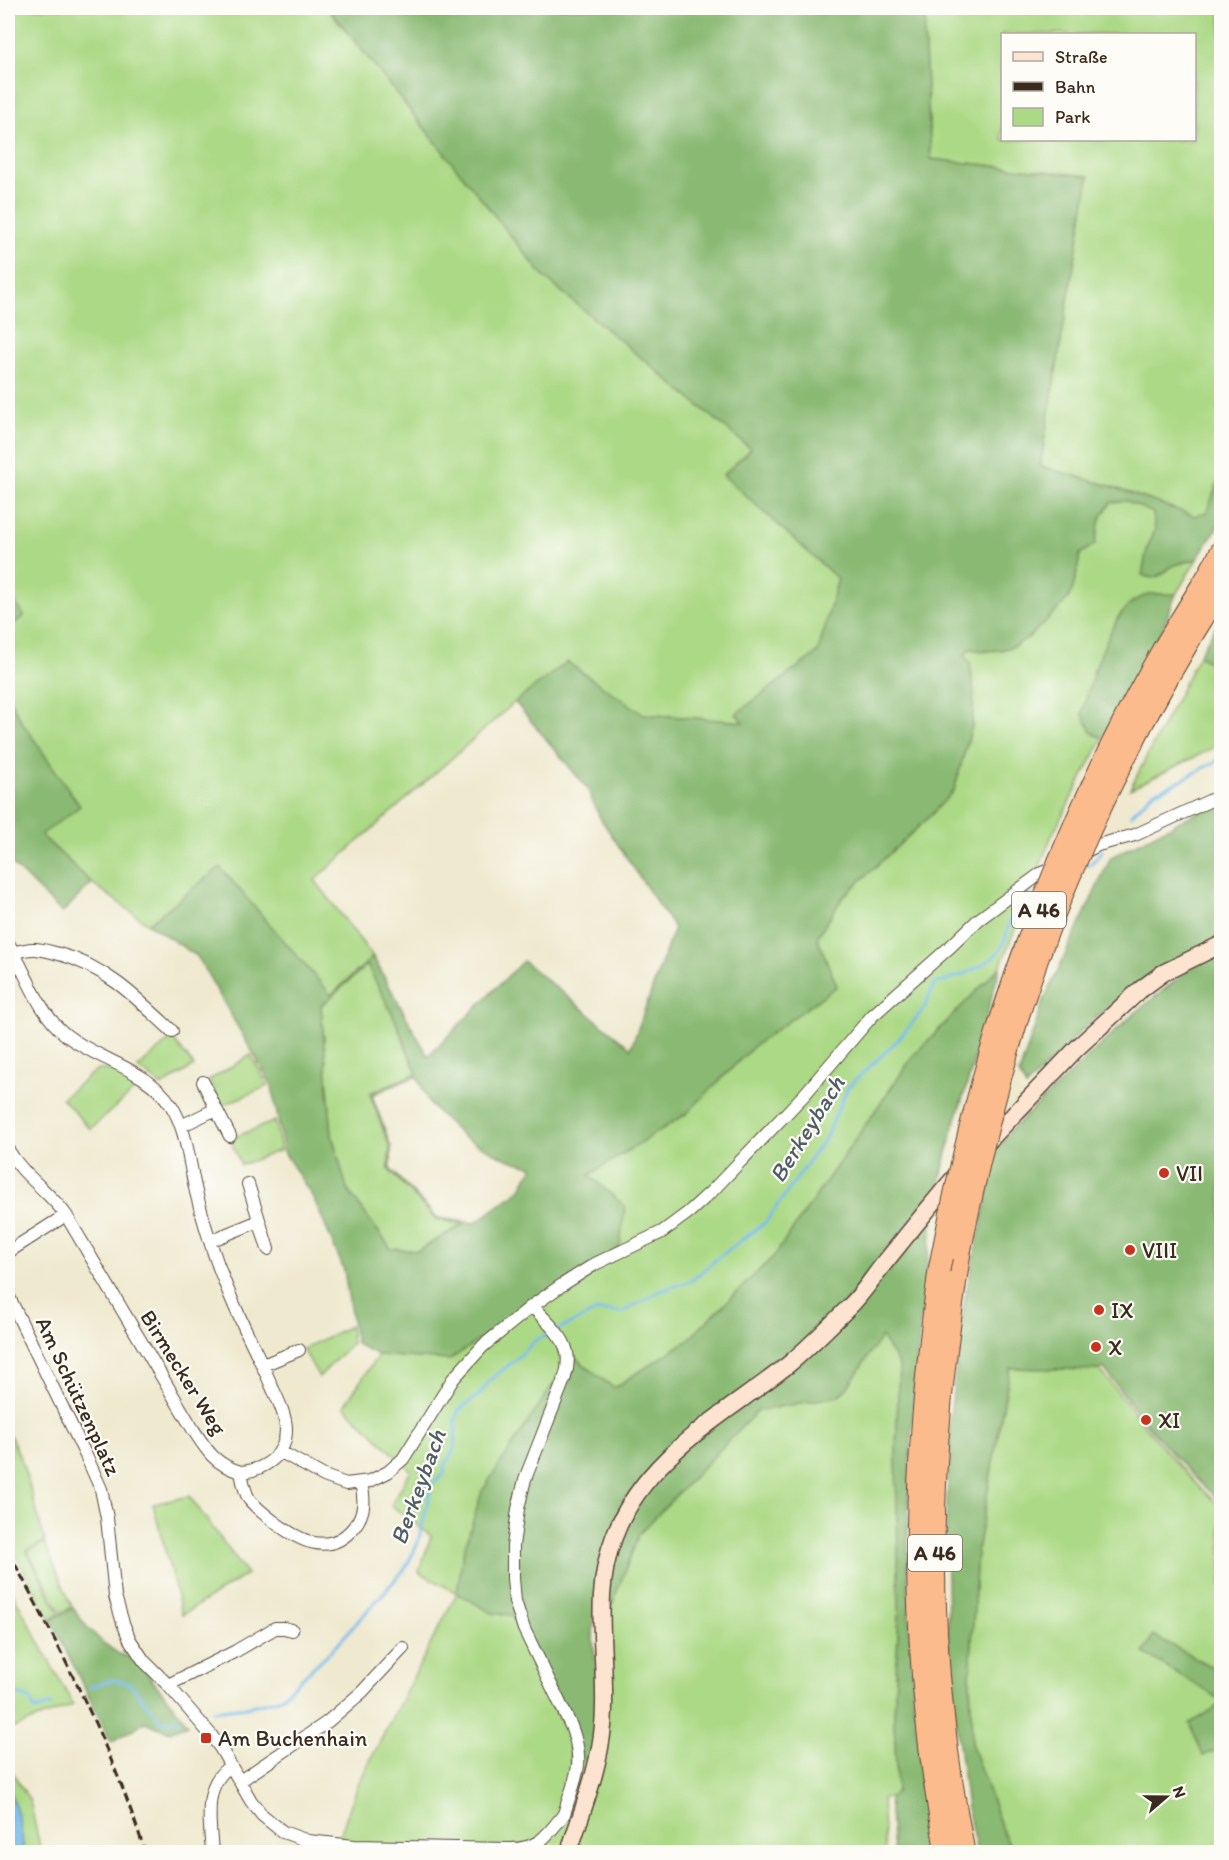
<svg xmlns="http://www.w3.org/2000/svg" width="1229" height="1860" viewBox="0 0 1229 1860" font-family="Itim,sans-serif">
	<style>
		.green { fill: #acd985; stroke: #748252; stroke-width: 1.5; fill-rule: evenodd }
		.forest { fill: #89b972; stroke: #627248; stroke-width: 1.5; fill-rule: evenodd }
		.water { fill: #75bbec; stroke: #587285; stroke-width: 1.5 }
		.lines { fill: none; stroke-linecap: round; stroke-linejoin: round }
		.stream { stroke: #75bbec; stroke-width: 3 }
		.street-casing { stroke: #564739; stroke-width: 14 }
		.secondary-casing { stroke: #564739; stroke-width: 19 }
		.highway-casing { stroke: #564739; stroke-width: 23 }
		.street { stroke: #fff; stroke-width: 12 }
		.secondary { stroke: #fde4d1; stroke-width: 16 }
		.highway { stroke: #fbbb8d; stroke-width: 21 }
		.rail { stroke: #3b2a1e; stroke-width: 3; stroke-dasharray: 9 4.5; stroke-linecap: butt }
		.highway-bridge-casing { stroke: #564739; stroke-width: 23; stroke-linecap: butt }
		.highway-bridge { stroke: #fbbb8d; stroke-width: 21 }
		.poi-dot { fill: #c8321e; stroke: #fdfcf7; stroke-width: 2 }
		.labels { text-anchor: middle; stroke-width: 4.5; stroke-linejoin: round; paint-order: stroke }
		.shield { fill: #fdfcf7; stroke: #75695f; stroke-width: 1.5 }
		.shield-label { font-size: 21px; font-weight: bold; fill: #3b2a1e }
		.poi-label { font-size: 22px; fill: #3b2a1e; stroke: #fdfcf7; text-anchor: start }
		.street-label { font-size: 22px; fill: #3b2a1e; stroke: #fdfcf7 }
		.water-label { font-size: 24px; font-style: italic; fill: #4f5d66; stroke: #fdfcf7 }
	</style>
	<rect width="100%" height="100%" fill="#fdfcf7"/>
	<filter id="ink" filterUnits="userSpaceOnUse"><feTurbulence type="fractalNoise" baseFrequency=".0167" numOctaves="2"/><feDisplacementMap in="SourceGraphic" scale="12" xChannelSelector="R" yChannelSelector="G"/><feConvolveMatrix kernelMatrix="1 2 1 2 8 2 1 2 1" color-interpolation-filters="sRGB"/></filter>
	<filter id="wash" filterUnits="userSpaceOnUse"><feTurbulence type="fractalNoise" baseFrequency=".008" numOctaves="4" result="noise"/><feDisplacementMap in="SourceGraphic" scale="24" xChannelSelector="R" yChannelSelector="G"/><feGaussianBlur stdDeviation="1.35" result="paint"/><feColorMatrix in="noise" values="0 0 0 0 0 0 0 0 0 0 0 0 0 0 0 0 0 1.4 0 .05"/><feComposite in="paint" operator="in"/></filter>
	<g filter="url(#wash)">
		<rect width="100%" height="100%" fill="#efe9cf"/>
		<path class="green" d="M8,8H328L544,277L751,449L723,475L838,578L818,652L737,714L745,722L643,714L567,663L515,702L315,880L373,957L331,995L220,868L148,924L92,883L41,835L22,722L8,696V628L24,615L8,593Z
			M927,8H1221L1222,473L1207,513L1194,516L1110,486L1040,466L1089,176L931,159L924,32ZM1002,34H1194V140H1002Z
			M1127,501L1153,512L1155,530L1147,549L1162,575L1172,566L1197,559L1176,594H1150L1133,601L1118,617L1093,673L1092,733L1103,738L1052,835L1000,967L914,1055L775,1255L687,1341L614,1388L573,1356L492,1613L512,1615L549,1699L567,1729L571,1765L601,1749L605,1608L611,1607L639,1534L757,1411L838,1396L847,1388L881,1336L899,1364L896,1455L899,1612L894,1717L897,1791L889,1798L882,1799L885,1852H334L359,1782L457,1593L419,1572L431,1536L391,1505L411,1471L344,1406L378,1355L449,1360L620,1247L589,1175L686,1114L754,1046L837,986L816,938L843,897L931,815L954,790L972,726L964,656L970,648L986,652L1028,638L1069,597L1076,577L1080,554L1095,544L1100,519L1111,502Z
			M1199,655L1221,670V746L1213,748L1130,789Z
			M367,965L394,1017L417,1074L370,1094L390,1147L389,1170L436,1219L464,1224L418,1251L391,1249L347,1189L332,1135L321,1006Z
			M172,1038L194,1066L162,1086L138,1068Z
			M251,1055L268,1086L221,1106L209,1080Z
			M96,1070H117L143,1083L90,1129L62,1098Z
			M275,1121L281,1150L241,1165L230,1139Z
			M350,1326L352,1343L319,1377L303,1349Z
			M1010,1368L1100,1370C1138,1417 1175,1467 1221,1507V1852H1014L1004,1834L972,1746L970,1678L977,1551Z
			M8,1432C26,1463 34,1506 45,1541L26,1550L59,1614L50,1619L8,1541Z
			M189,1496L247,1574L182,1615L153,1504Z
			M45,1543L72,1607L61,1613L28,1551Z
			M8,1584L73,1705L8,1730Z
			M8,1765L30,1801L41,1852H23C23,1830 15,1810 8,1788C6,1781 8,1772 8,1765Z"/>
		<path class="forest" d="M328,8H927L924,33L931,159L1089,176L1040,466L1110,486L1194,516L1207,512L1221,473V522L1197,559C1189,561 1180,562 1173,566C1161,572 1158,583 1142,575L1147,549L1155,530L1153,513L1127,501L1111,502L1100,519L1095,544L1080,554C1078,568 1076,583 1070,595C1066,603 1057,610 1051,616C1024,643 1010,656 970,649L964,656L970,662L974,692L972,726L954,790L931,815L843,897L817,937L837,986L754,1046L686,1114L589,1175L625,1206L620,1247L449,1360L378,1355L356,1344L344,1270L314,1199L284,1152L272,1086L197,956L148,924L220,867L331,995L373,957L428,1056L523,961L631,1048L674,928L600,818L587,788L515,702L567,662L643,714L744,722L736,714L818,652L838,579L723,475L751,449L544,277ZM367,965L394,1017L417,1073L370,1093L390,1147L389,1169L437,1219L464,1224L418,1251L391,1249L347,1189L332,1135L321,1006ZM417,1076L430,1105L463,1137L507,1159L533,1167L520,1190L475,1223L437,1218L391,1170V1147L372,1095Z
			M8,593L24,616L8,628Z
			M1150,594H1176L1164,625L1126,699L1103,738L1092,733L1082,713C1090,683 1108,620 1133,602C1138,598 1145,596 1150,594Z
			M1221,618V670L1199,655Z
			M8,696L22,722L80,806L41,835L92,883L62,913L8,860Z
			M1221,804V939L1156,969L1086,1026L1026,1087L1019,1074L1043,1002L1111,857L1194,814Z
			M1221,955V1502C1176,1463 1139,1416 1104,1368L1100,1370L1010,1368L977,1550L970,1678L972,1746L1004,1834L1013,1852H977L967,1808L949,1664L946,1534L950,1416L964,1303L998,1147L1012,1129L1130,1017L1196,964Z
			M1000,967L971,1072L953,1128L940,1182L847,1301L764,1388L934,1214C903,1426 896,1641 933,1852H893L889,1798L897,1791L894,1717L899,1612L896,1455L899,1365L881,1337L847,1388L838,1396L757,1411L639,1534L611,1607H594L593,1641L599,1687L596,1752L571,1766L567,1729L549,1699L512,1615L492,1613L457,1593L463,1553L482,1491L572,1356L614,1388L687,1341L775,1255L914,1055Z
			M73,1608L87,1627L102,1642L119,1654L135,1659L188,1724L170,1732L145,1722L111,1742L51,1620Z
			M1153,1635L1221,1672V1700L1144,1653Z
			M1221,1704V1748L1203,1756L1190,1723Z"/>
		<path class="water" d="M8,1787C17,1806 23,1831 23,1852H8Z"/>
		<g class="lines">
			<path class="stream" d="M1131,815L1154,792L1172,785L1222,758
				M1083,866L1091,864L1102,851
				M558,1330L597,1311L623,1312L660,1291L691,1281L719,1257L766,1222L826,1137L848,1087L897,1041L923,1010L934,984C954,979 994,965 1003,945C1007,937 1008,926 1011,918C1014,909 1020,901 1025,893L1028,890
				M90,1687L113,1680L129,1683L161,1721H179
				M8,1695L17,1694L30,1699L35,1710L51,1705
				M213,1711L247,1707L279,1699L332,1650L405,1569L418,1543L432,1484L444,1474V1468L455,1447L456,1419L458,1411L480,1394L490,1380L514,1361L536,1340L552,1333"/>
		</g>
	</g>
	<g filter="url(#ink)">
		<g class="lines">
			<g class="street-casing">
				<path id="street" d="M1079,855L1098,845L1135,835L1222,795
					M8,943C27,973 37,1012 66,1035C99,1061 146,1068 171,1105C187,1130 189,1163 196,1192C204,1223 213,1254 225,1283C239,1319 257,1352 272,1387C278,1400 286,1415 286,1430C286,1456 264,1470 241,1472
					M14,953C32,946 41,949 59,954C105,966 138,999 172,1031
					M216,1109L230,1136
					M181,1126L216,1109L203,1082
					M8,1150C24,1177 48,1190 66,1215L191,1426C205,1448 214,1465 241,1472C243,1481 244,1491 249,1499C255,1507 264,1514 273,1521C298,1540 329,1558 354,1527C365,1513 365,1500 361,1483
					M248,1184L268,1249
					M210,1241L259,1221
					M8,1252L66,1215
					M8,1295L88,1460L101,1489L107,1518L115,1596L123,1623L130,1640L144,1661L168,1685L211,1735L221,1749L251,1801L262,1815L283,1832L308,1841L354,1846L508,1849C538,1850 547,1836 564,1814C575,1777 586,1765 571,1726L524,1629L515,1601L513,1578V1546L518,1509L525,1479L565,1377C576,1343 553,1329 532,1306
					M263,1365L299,1350
					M281,1452L324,1476L346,1484L370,1481L388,1472L403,1459L453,1379L483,1346L532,1306L562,1285L595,1264L662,1232L689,1212L712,1191L804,1095L872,1016L951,946L978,920L1040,874L1056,866
					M168,1685L236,1651L275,1628H284L292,1630
					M240,1781L326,1723L362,1692L403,1648
					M212,1852C210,1824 202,1783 231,1766"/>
			</g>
			<g class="secondary-casing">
				<path id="secondary" d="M984,1146L1077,1048L1140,990L1163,973L1222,944
					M569,1852C582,1810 599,1770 603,1726C609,1662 590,1599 614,1537C644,1456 725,1415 789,1364C809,1347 829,1327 848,1308C861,1296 871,1280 882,1266C908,1234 933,1202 960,1171"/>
			</g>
			<g class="highway-casing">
				<path id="highway" d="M1207,577L1222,550
					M960,1252C952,1306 944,1360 940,1414C927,1559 936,1710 964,1852
					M939,1270C932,1323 926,1375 922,1428C911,1567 920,1715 946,1852"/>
			</g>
			<use href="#street" class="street"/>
			<use href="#secondary" class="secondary"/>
			<use href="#highway" class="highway"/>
			<path class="rail" d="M8,1551C60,1648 112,1747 145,1852"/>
			<g class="highway-bridge-casing">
				<path id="highway-bridge" d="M960,1252C976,1172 995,1092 1019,1014C1067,863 1138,720 1222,587
					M939,1270C955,1188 973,1107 998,1028C1031,923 1073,820 1123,722C1148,672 1178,624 1207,577"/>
			</g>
			<use href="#highway-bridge" class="highway-bridge"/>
		</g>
	</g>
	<g class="poi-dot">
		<circle cx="1164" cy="1173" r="6"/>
		<circle cx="1130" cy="1250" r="6"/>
		<circle cx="1099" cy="1310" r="6"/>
		<circle cx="1096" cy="1347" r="6"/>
		<circle cx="1146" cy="1420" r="6"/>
		<rect x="200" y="1732" width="12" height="12" rx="3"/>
	</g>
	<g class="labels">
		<g class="shield">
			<rect x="1012" y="892" width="54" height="36" rx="4.5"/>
			<rect x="908" y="1535" width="54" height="36" rx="4.5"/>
		</g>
		<g class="shield-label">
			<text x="1039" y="917">A 46</text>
			<text x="935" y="1560">A 46</text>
		</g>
		<g class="poi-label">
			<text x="1176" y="1181">VII</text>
			<text x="1142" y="1258">VIII</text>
			<text x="1111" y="1318">IX</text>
			<text x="1108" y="1355">X</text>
			<text x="1158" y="1428">XI</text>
			<text x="218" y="1746">Am Buchenhain</text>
		</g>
		<g class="street-label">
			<text transform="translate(184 1372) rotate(58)" y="8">Birmecker Weg</text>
			<text transform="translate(79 1396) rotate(65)" y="8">Am Schützenplatz</text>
		</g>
		<g class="water-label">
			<text transform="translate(807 1129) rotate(-58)" y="8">Berkeybach</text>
			<text transform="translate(418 1487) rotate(-70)" y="8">Berkeybach</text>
		</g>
	</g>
	<rect width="1229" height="1860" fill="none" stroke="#fdfcf7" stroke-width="30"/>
	<rect x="1001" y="33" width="195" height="108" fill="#fdfcf7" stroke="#afa8a0" stroke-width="1.5"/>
	<rect x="1013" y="52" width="30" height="9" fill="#fde4d1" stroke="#afa8a0" stroke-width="1.5"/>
	<text x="1055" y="63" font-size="18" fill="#3b2a1e">Straße</text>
	<rect x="1013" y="82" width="30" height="9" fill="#3b2a1e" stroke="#afa8a0" stroke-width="1.5"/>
	<text x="1055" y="93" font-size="18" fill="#3b2a1e">Bahn</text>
	<rect x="1013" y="108" width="30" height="18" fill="#acd985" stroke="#afa8a0" stroke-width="1.5"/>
	<text x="1055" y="123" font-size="18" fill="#3b2a1e">Park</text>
	<g transform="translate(1166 1797) rotate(70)" stroke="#fdfcf7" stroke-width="4.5" paint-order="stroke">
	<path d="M0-4.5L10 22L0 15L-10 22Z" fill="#3b2a1e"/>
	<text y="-9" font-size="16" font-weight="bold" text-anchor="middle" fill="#3b2a1e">N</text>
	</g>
</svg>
